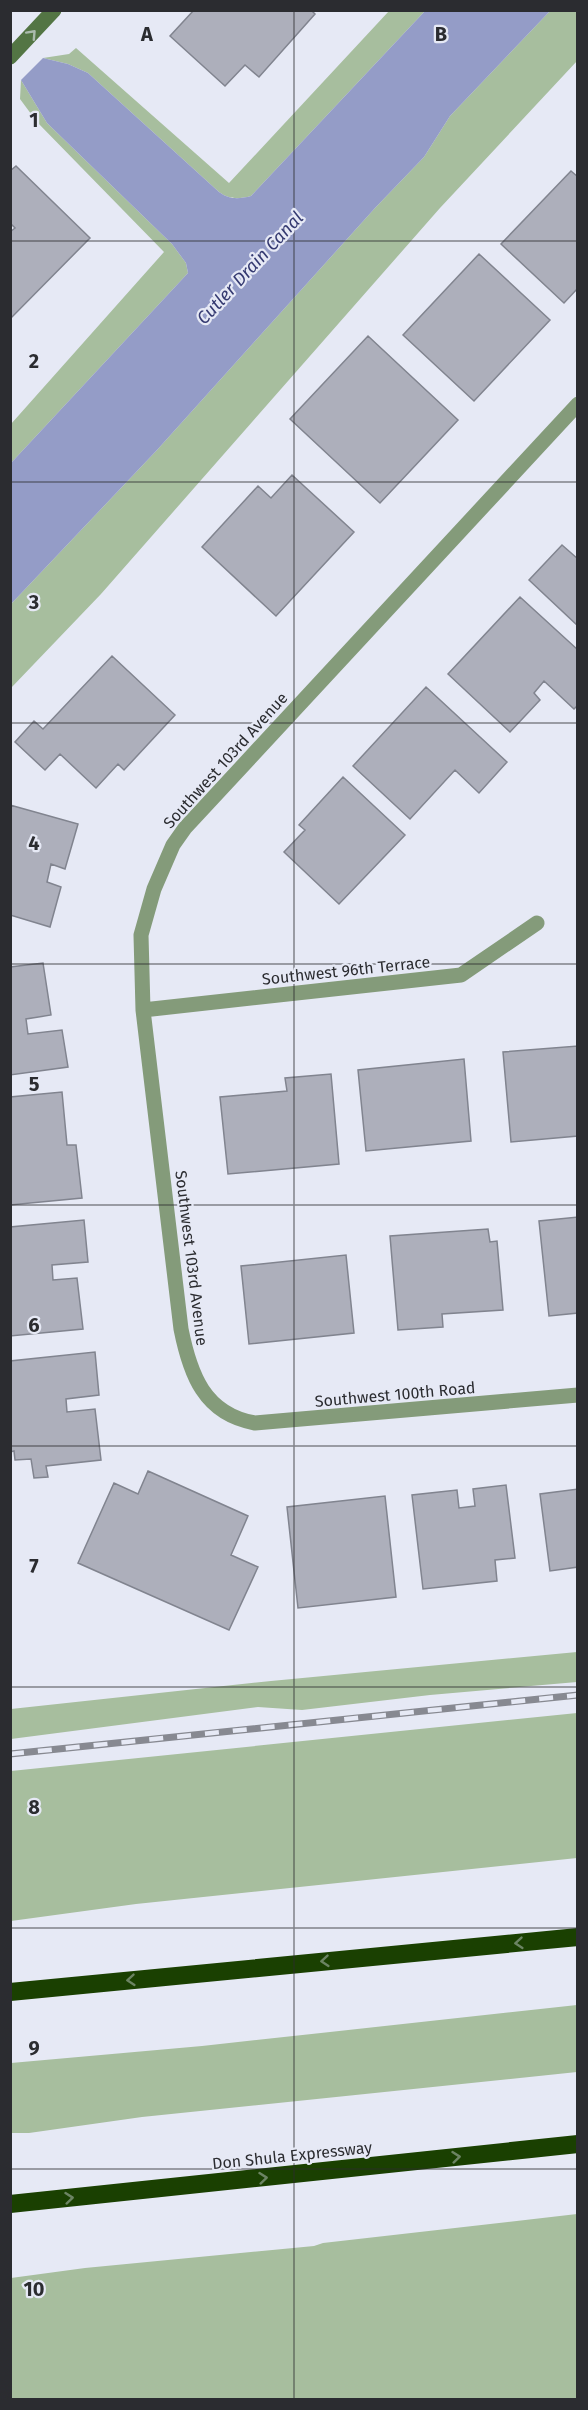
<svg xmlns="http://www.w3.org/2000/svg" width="588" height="2410" viewBox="0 0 588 2410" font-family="'Fira Sans',sans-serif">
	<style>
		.green { fill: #a7be9e }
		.water { fill: #949cc7 }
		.building { fill: #adafbb; stroke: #81848f; stroke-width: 1.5 }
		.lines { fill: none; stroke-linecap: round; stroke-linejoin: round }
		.street { stroke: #849b7a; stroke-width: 15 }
		.secondary { stroke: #537544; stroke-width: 15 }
		.highway { stroke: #1a4001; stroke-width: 18 }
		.rail-casing { stroke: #878991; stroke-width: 7 }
		.rail { stroke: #e6e9f5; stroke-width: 4.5; stroke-dasharray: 14; stroke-linecap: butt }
		.oneway { stroke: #abbbae }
		.oneway2 { stroke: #6c8463 }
		.grid { fill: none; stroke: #2b2c30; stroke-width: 1.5; stroke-opacity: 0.55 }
		.labels { text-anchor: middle; stroke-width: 4.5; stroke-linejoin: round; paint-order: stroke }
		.street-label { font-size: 16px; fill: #2b2c30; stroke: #e6e9f5 }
		.water-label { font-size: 18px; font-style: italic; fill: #353a71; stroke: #e6e9f5 }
		.grid-label { font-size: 20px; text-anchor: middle; font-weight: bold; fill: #2b2c30; stroke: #e6e9f5; stroke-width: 4.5; stroke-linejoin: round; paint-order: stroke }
	</style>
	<rect width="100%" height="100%" fill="#e6e9f5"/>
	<path class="green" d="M389,11H425L251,196C239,199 230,200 219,192L88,73L68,64L43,58L69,54L76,48L229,183Z
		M550,11H577V61L440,208L101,594L11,688V604L157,450L375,208L424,157L450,116Z
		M21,80L47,123L172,244L186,263L188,273L11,463V424L164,252L37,122L20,99Z
		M577,1652V1682L430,1695L302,1710L258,1707L11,1739V1709L271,1681Z
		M577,1713V1858L136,1904L11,1921V1771Z
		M577,2005V2072L142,2117L29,2133H11V2063L202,2046Z
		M577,2214V2399H11V2278L85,2268L314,2246L323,2243Z"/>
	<path class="water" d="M425,11H550L450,116L424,157L375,208L157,450L11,604V463L188,273L186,263L172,244L47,123L21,80L43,58L68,64L88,73L219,192C230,200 239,199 251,196Z"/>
	<path class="building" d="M194,10H311L315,14L259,77L245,65L225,86L170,36Z
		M16,166L90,238L12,317L10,315V232L15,228L10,223V171Z
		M571,171L578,177V288L564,303L501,244Z
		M479,254L550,320L474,401L403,335Z
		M368,336L458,420L380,503L290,419Z
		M292,475L354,532L276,616L202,547L258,486L271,498Z
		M562,545L578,559V626L529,580Z
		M520,597L578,650V705L574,709L544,681L534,693L540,700L510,732L448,674Z
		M112,656L175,715L124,770L118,764L96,788L60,754L45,770L15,742L34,721L43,729Z
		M426,687L507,762L479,793L455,770L410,819L353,766Z
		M343,777L405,835L339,904L284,852L305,830L299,825Z
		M10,805L78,824L65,869L51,864L47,882L61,887L50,927L10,915Z
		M43,963L51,1015L26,1019L28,1034L62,1030L68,1067L10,1075V967Z
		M578,1046V1136L511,1142L503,1052Z
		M464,1059L471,1141L366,1151L358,1070Z
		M331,1074L339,1164L228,1174L220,1097L287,1091L285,1078Z
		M62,1092L67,1145H76L82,1198L10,1205V1097Z
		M578,1217V1313L549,1316L539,1221Z
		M84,1220L88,1262L52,1265L53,1280L77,1278L83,1329L10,1336V1227Z
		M488,1229L490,1242L497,1241L503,1310L442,1314L443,1327L398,1330L390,1236Z
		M346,1255L354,1333L249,1344L241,1266Z
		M95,1352L99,1395L66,1399L67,1412L95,1409L101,1460L46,1466L48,1477L34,1478L31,1459L15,1460L14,1451L10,1452V1361Z
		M148,1471L248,1516L231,1555L258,1567L229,1630L78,1563L114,1483L138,1494Z
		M506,1485L515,1558L495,1560L497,1581L423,1589L412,1495L457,1490L459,1508L475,1506L473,1489Z
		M578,1489V1567L550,1571L540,1494Z
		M385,1496L396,1597L298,1608L287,1507Z"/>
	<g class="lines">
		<path class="street" d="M578,404L185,828L173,845L154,889L141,935L143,1010L181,1329C190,1374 204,1414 255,1423L578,1395
			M143,1010L461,975L537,923"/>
		<path class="secondary" d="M10,57L54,10"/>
		<path class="highway" d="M10,1992L578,1937
			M10,2204L578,2144"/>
		<g class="rail-casing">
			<path id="rail" d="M10,1754L578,1695"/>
		</g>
		<use href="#rail" class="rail"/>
	</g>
	<defs><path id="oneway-chevron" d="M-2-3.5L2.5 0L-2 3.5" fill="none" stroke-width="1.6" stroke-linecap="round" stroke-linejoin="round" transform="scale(1.5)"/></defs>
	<use class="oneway" href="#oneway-chevron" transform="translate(32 34) rotate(-47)"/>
	<g class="oneway2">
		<use href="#oneway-chevron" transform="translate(519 1943) rotate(175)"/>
		<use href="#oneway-chevron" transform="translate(325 1961) rotate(175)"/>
		<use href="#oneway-chevron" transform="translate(131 1980) rotate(175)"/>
		<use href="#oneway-chevron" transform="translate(456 2157) rotate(-6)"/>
		<use href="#oneway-chevron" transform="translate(263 2178) rotate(-6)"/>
		<use href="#oneway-chevron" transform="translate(69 2198) rotate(-6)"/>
	</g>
	<path class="grid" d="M294,10V2400M10,241H578M10,482H578M10,723H578M10,964H578M10,1205H578M10,1446H578M10,1687H578M10,1928H578M10,2169H578"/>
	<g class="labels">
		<g class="street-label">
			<text transform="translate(225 760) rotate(-48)" y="6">Southwest 103rd Avenue</text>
			<text transform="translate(346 970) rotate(-6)" y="6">Southwest 96th Terrace</text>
			<text transform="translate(192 1258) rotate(83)" y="6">Southwest 103rd Avenue</text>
			<text transform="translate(395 1394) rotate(-5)" y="6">Southwest 100th Road</text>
			<text transform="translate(292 2155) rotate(-6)" y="6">Don Shula Expressway</text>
		</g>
		<g class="water-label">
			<text transform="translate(250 268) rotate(-47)" y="6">Cutler Drain Canal</text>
		</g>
	</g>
	<g class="grid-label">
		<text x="147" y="41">A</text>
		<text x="441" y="41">B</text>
		<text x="34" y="127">1</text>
		<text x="34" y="368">2</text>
		<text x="34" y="609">3</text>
		<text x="34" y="850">4</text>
		<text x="34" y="1091">5</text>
		<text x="34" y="1332">6</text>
		<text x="34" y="1573">7</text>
		<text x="34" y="1814">8</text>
		<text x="34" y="2055">9</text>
		<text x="34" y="2296">10</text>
	</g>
	<rect width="588" height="2410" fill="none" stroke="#2b2c30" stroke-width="24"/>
</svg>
